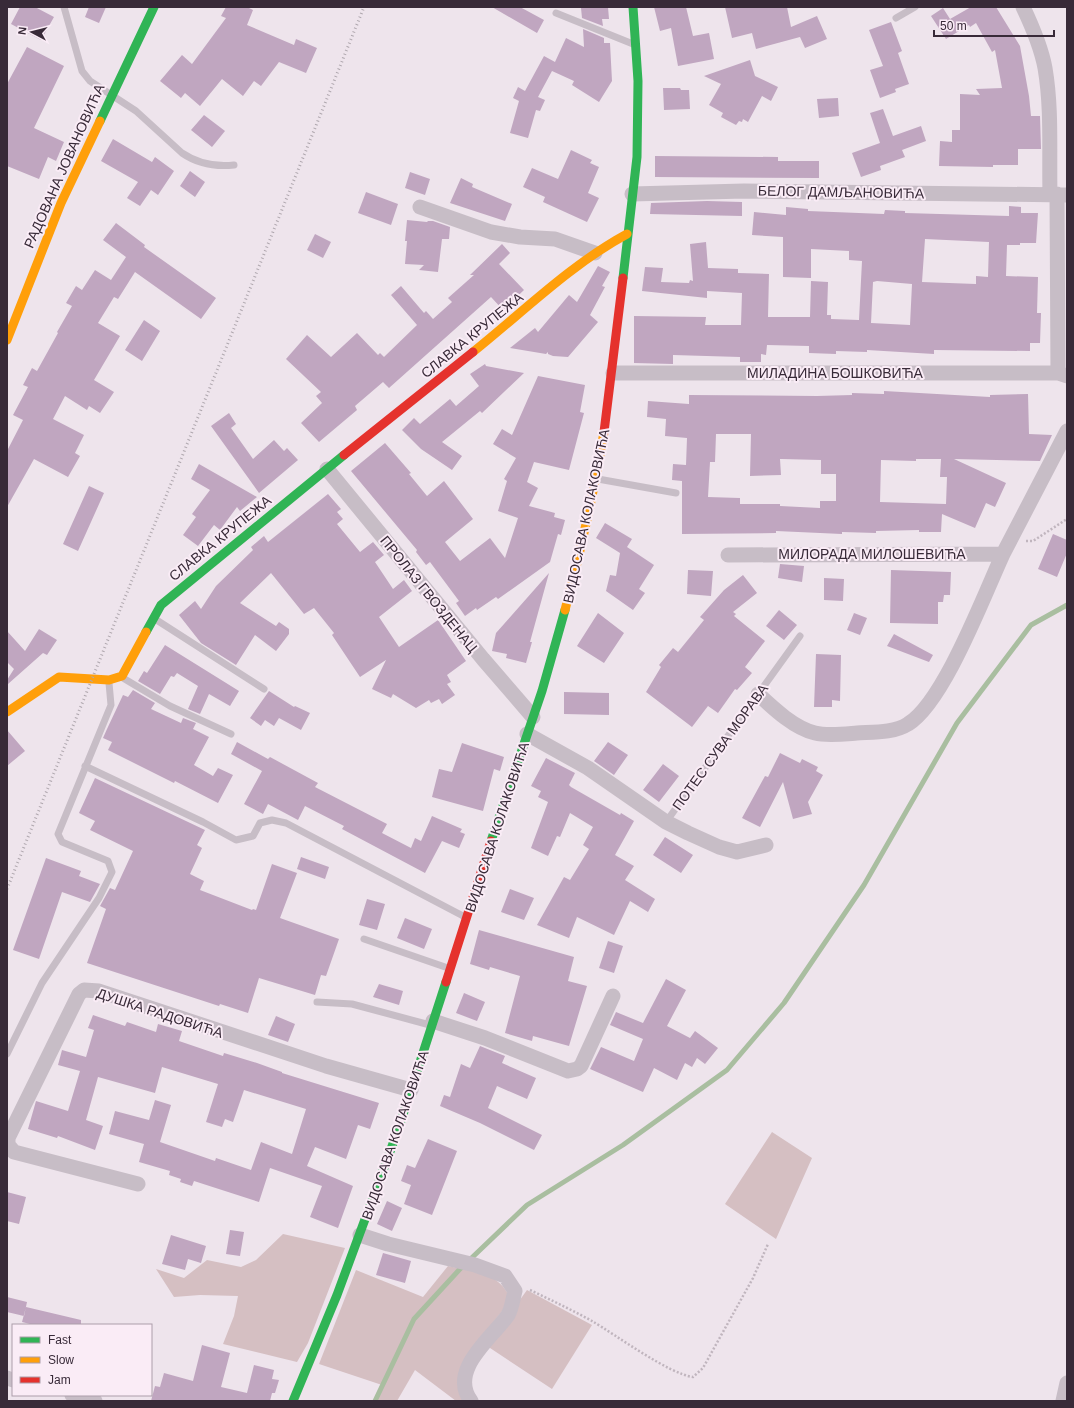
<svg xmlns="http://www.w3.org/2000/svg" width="1074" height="1408" viewBox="0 0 1074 1408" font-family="Arial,sans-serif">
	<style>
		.green { fill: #d5bfc2 }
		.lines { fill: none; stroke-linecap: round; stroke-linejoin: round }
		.stream { stroke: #a9bea0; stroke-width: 5 }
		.building { fill: #c0a6c0; fill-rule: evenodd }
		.path { stroke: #c0b5be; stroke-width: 2.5; stroke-dasharray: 2 2; stroke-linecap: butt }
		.lane { stroke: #c7bdc6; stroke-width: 7 }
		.street { stroke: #c7bdc6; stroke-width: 15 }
		.fast { stroke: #30b455; stroke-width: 9 }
		.slow { stroke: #ff9f0a; stroke-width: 9 }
		.jam { stroke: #e5322d; stroke-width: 9 }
		.rail { stroke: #afa7ae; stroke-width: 3; stroke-dasharray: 1 3; stroke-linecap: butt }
		.labels { text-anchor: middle; stroke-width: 4; stroke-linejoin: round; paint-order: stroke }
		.street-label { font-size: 14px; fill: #382a38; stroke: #faecf6 }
	</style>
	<rect width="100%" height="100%" fill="#eee4ec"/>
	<path class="green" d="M772,1132L812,1158L776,1239L725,1204Z
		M283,1234L345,1248L308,1343L297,1362L223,1344L234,1316L238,1296L200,1295L174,1297L156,1269L184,1278L207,1260L241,1267L256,1260Z
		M448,1266C470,1271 497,1272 508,1294L503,1310L478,1342L467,1401H456L415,1370L397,1401H375L382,1385L319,1364L356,1270L423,1297Z
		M527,1290L592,1325L552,1389L487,1346Z"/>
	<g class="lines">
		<path class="stream" d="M375,1401L414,1319L459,1270L527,1205L623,1145L727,1070L784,1003L864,885L957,723L1031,625L1067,605"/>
	</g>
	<path class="building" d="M20,7H35L54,17L41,40L11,24Z
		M89,7H106L99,23L85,17Z
		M226,7H247L253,10L247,25L294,45L296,39L317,48L306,73L279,62L261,86L254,81L243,96L222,79L200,106L185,93L181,98L160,81L182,55L192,64L226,18L221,16Z
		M492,7H520L544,20L537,33Z
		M608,7L609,19H602L603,26L582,18L581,8Z
		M654,7H686L693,36L709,33L714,59L678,66L671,28L660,31Z
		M725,7H787L791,27L817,16L827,39L805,48L800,37L756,49L752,33L732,38Z
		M971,7H996L1020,46L1029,96L1031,116H1040L1041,149H1018V165H993V167L939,166L940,141L952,142V130H960V94L980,95L976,89L1002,88L995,50L992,52L976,23L970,27L969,25L946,39L931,16L943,8L950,19Z
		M891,22L902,51L898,53L909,84L895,89L896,92L880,98L870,70L883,66L869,30Z
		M583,29L604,38V43H610L612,81L599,102L572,85L574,81L552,71L538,97L545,100L540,111L536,110L528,138L510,133L519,101L513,98L518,87L525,91L544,56L555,62L566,38L584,47Z
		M27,47L64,66L34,128L64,142L56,161L48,157L39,179L7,166V84Z
		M750,60L755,76L778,87L771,101L762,96L748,122L743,119L742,122L739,121L736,125L721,117L723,113L709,105L721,84L704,76Z
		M663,88H680L681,90H689L690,109L664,110Z
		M838,98L839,116L819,118L817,99Z
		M883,109L893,136L921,126L926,141L902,150L905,157L880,166L881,170L861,177L852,153L880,143L870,113Z
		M204,115L225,131L212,147L191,130Z
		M113,139L152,162L155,157L174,171L158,195L151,190L140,206L127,198L138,182L101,161Z
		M571,150L592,160L590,163L599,167L588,193L599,198L587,222L543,202L545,197L523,187L532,168L558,179Z
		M655,156L778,157V161H819V178L655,177Z
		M190,171L205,182L195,197L180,186Z
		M410,172L430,179L425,195L405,188Z
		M461,178L473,184L472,187L512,204L505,221L450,203Z
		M366,192L398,204L391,225L358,213Z
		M707,201L742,202V216L650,214L651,203Z
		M1009,206L1021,207V213H1038L1036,243H1020V245H1007L1006,276L1038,277L1037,313H1041L1040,343H1030V351L934,350V354L867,350V352L836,351V354L809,353V346L767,345L766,355L761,354V362H740V357L673,355V364L634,363V316L706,317L705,325H741L742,293L707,291V298L642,291L645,267L663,268L661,282L689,283L690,280L693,281L690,244L706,242L708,268L738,269V273L769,274L768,317H810L811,281L828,282L827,315H831V319L859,320L862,261L849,260V251L811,249V278L783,277V237L752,235L754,212L786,215V207L808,209V211L884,214L885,210L905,211V213L1009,216ZM925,239L989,242L988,277L976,276V284L922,282ZM877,281L912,284L910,325L871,323L873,282Z
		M407,220L427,222L428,221H433L450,227L449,239H442L438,272L419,270L424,265L405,264L407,241H405Z
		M116,223L145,245L144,247L216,298L201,319L135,272L118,299L114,297L98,323L120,336L94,380L114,392L100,413L89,406L87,410L65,396L53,419L84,435L75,453L80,456L68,477L34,459L7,507V451L23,420L13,415L28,387L23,385L32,368L37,371L58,333L57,332L72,306L66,303L76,286L82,290L95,270L111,280L126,257L103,240Z
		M315,234L331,242L323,258L307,250Z
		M502,244L510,253L499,264L524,290L503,310L491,297L389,388L383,382L355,406L357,410L319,442L301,423L322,403L316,396L321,392L286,359L307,335L331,357L357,333L378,355L380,353L384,357L417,325L391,295L401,286L424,313L426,311L433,319L452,302L448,298L474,275H470Z
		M598,266L610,272L602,286L605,287L590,315L598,322L568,357L553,356L548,354V352L546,354L510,348L535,328L538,332L569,295L577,302Z
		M144,320L160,331L142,361L125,350Z
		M485,364L486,366L524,373L482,413L480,411L442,442L462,456L452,470L421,449L402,430L414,418L420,424L450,399L456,406L479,386L470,374Z
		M538,376L585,385L580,412L584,413L569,470L534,462L527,482L538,488L529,506L555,513L554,517L565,520L561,535L558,534L550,562L498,599L496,597L477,610L476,608L465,616L456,603L459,601L430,562L426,565L416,552L417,550L351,471L385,443L411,473L409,474L427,496L444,481L473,519L445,542L460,561L490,538L505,558L518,518L498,511L507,481L504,479L516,458L493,444L502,429L512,435Z
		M884,391L990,397V395L1028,394L1029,434L1052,435L1040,461L954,459L1006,483L995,507L986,503L975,528L942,514L941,532H919V530L876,531V533L842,532V534L776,531V533L682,534V481L672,480L673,464L686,465L687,438L665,436L666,419L647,417L648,401L689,404V395L817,396L852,395V393L884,394ZM716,434H751L750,476L781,475L780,459H782L821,460V474H836V501H820V508L780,506V504H740V498L708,497L710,462H715ZM916,459H941L940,477H947L946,504L880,502L881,460L916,461Z
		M229,413L236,424L231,428L253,459L274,440L284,451L287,448L298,460L259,493L211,426Z
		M199,464L257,497L240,511L237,507L220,530L214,525L198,546L183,535L196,517L192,514L210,490L191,479Z
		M89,486L104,493L78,551L63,544Z
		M328,494L341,509L337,512L343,519L337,524L360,552L373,542L384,555L375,562L393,589L404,580L412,591L379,617L399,647L438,620L466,661L447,675L451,682L447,684L455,695L442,704L439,699L431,703L429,700L416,708L393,694L391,698L372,689L386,660L360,677L332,635L334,633L314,608L304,614L271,573L240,603L276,626L279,622L289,629V634L276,651L255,635L236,665L201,643L179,615L195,601L201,609L216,586L253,550L251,547L264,536L268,542Z
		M605,523L632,539L627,547L654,565L639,589L645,593L633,610L606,591L610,575L616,576L620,553L596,538Z
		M1053,534L1067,540V553L1057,577L1038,569Z
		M780,564L804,566L802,582L778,578Z
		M688,570L713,571L711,596L687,594Z
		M891,570L951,572L950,595H944L943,602H938V624L890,623Z
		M549,573L530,642H532L526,663L506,658L507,654L492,651L496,633Z
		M743,575L757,593L733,612L736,614L734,616L765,641L745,667L752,673L737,690L735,689L718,713L708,706L692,727L646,692L661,667L659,665L673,648L678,652L704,620L700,617L724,590Z
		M824,578L844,579L843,601L824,600Z
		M779,610L797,625L784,640L766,626Z
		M598,613L624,633L604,663L577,646Z
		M854,613L867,618L860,635L847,630Z
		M39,629L57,640L47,655L43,653L8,684L7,680L14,669L7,662V631L25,651Z
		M894,634L933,655L929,662L887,646Z
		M165,645L239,691L230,706L209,694L200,714L188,709L198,686L177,673L174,677L171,676L160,694L138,681L144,671L147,673Z
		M816,654L841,655L840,701L832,700V707H814Z
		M133,690L155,703L151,709L181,723L183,718L196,723L193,729L209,737L194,765L213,776L218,768L233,775L218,803L175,781L174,783L108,750L112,742L103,738L107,729L123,695L128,697Z
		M269,691L294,707L295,706L310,713L301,730L279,718L274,726L265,720L261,726L250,718Z
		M564,692L609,693V715L564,714Z
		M7,730L25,751L7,766Z
		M237,742L268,759L270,757L318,783L315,787L387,824L382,833L411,848L415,838L421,841L432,816L462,829L460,832L465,834L459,848L442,841L425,873L342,829L344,826L305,806L298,820L268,804L263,814L244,804L262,771L231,754Z
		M608,742L628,755L614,775L594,761Z
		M462,743L504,757L500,771L494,769L483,811L432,797L439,769L452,772Z
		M780,753L800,763L802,759L818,767L816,771L823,775L808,802L812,814L793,819L783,782L760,827L742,818L765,776L768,777Z
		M546,758L575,773L569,785L571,787L620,815L621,813L634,821L615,855L634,866L625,880L655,899L648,912L630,901L614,935L577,917L569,938L537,925L564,877L570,880L589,849L583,845L593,827L570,813L560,837L557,836L548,856L531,848L548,802L538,797L541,791L531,786Z
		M663,764L679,776L659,802L643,790Z
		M95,778L205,830L197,845L202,848L190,874L204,881L200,890L252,910L253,909L256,910L272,864L297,873L280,918L339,939L326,976L321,975L315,995L259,978L248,1013L220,1004L219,1006L87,963L106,909L100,906L110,888L115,890L133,851L90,830L95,821L79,813Z
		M665,837L693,855L681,873L653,855Z
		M301,857L329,867L325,879L297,869Z
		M46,858L81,871L79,876L100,884L90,902L62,892L39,959L13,950Z
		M510,889L534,898L524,920L501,912Z
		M367,899L385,904L377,930L359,925Z
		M405,918L432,929L424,949L397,938Z
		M479,930L574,957L568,981L587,986L569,1046L533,1036L532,1041L505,1033L520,976L490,967L489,970L470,964Z
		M608,941L623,946L614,973L599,968Z
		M666,979L686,990L667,1026L690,1038L695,1031L718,1048L705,1064L697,1058L692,1067L685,1063L677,1080L654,1068L643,1092L590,1069L601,1047L634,1061L643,1039L610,1025L616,1012L643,1023Z
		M379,984L403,991L399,1005L373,997Z
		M464,993L485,1002L477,1021L456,1013Z
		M93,1015L125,1026L127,1022L156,1032L158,1024L182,1031L179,1041L223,1056L224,1053L257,1063L282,1072V1073L379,1103L370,1129L358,1125L346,1159L315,1147L307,1166L353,1186L338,1228L310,1217L322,1186L270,1168L259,1202L194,1181L192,1186L180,1182L181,1179L169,1175L170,1171L139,1162L144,1144L109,1134L115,1111L149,1120L155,1100L171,1105L160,1142L215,1161L216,1158L251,1170L261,1142L292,1154L306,1109L244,1090L233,1122L225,1119L222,1127L206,1122L218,1084L162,1067L155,1093L98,1077L86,1120L103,1126L95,1150L58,1136L57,1138L28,1129L36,1101L68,1111L80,1071L58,1065L62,1050L86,1057L94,1030L88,1028Z
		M276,1016L295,1024L288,1042L268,1035Z
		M480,1046L505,1056L502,1063L536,1078L527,1099L497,1086L488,1108L542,1135L534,1150L480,1123L440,1106L444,1095L450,1097L461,1064L470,1068Z
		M428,1139L457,1151L432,1215L404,1204L411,1185L401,1181L407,1165L415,1168Z
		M7,1192L26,1197L19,1224L7,1221Z
		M387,1201L402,1208L392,1231L377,1224Z
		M230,1230L244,1232L240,1256L226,1254Z
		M171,1235L206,1246L201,1263L188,1259L185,1270L162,1264Z
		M383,1253L411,1261L405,1283L376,1275Z
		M7,1297L27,1302L24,1316L7,1312Z
		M26,1307L81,1320V1325H34L22,1322Z
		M202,1345L230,1353L221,1387L247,1393L254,1365L274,1370L272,1379L279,1380L275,1393H272L270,1401H151L155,1386L160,1387L164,1373L193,1381Z"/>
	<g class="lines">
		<path class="path" d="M1026,541H1033L1067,519
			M530,1290C551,1300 572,1310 592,1321C616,1335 669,1374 693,1377L703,1368L753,1278L768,1244"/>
		<path class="lane" d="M64,7L82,71L90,81L136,111L182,153C198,164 215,167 234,165
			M556,13L633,44
			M896,18L915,7
			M598,479L676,493
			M155,619L264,689
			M123,678L170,706L231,734
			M85,766L203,822L236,840L253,836L260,823L272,820L286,823L465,917
			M666,822L800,636
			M364,939L448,968
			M317,1002L352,1004L430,1025
			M7,1054L42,983L99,898L112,872L108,861L62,842L58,834L111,705L109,683"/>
		<path class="street" d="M1023,7C1032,26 1041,46 1045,68C1052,109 1049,152 1050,194
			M632,194L744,191L1067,195
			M1057,194L1058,373L1067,376
			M420,207L491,232L520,237L555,239L595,253
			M613,373H1058
			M327,469L483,659L533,717
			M728,555L1003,554L1067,431
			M758,694C773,708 794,728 815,733C827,736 844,734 857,733C873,732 894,733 908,724C944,702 984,595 1003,554
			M527,734L588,768L666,822L688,833L719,847L737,852L766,845
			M433,1021L485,1038L568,1071L577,1069L581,1066L613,996
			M138,1184L14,1152L8,1145V1138L79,994L84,990L99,991L326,1066L411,1090
			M360,1235L388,1244L475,1265L505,1276L515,1291C513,1298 512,1308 508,1315C492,1338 448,1370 471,1401
			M7,1378L13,1380
			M72,1395L95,1401
			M1063,1401L1067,1383"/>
		<path class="fast" d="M100,121L154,7
			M623,278L637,157L638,81L633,7
			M146,632L161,605L344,455
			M491,841L542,691L565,610
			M293,1401L337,1295L398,1130L446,982"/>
		<path class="slow" d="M7,340L61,203L100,121
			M473,352C523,312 570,265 627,234
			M565,610C581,551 594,492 604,432
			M7,712L59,677L109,680L122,676L146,632"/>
		<path class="jam" d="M604,432L623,278
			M344,455L473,352
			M446,982L491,841"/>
		<path class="rail" d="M7,889L364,7"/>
	</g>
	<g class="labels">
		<g class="street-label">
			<text transform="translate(64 166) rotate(-66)" y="5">РАДОВАНА ЈОВАНОВИЋА</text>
			<text transform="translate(841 192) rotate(1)" y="5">БЕЛОГ ДАМЉАНОВИЋА</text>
			<text transform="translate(472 335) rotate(-39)" y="5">СЛАВКА КРУПЕЖА</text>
			<text x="835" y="378">МИЛАДИНА БОШКОВИЋА</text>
			<text transform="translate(586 516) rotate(-78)" y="5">ВИДОСАВА КОЛАКОВИЋА</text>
			<text transform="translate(220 538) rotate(-39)" y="5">СЛАВКА КРУПЕЖА</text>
			<text x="872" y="559">МИЛОРАДА МИЛОШЕВИЋА</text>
			<text transform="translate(429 594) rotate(51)" y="5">ПРОЛАЗ ГВОЗДЕНАЦ</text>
			<text transform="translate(720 747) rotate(-54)" y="5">ПОТЕС СУВА МОРАВА</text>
			<text transform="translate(497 827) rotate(-72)" y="5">ВИДОСАВА КОЛАКОВИЋА</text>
			<text transform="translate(160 1013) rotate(18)" y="5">ДУШКА РАДОВИЋА</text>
			<text transform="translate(395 1135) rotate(-71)" y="5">ВИДОСАВА КОЛАКОВИЋА</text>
		</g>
	</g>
	<rect width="1074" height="1408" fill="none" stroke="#382a38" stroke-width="16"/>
	<rect x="12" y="1324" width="140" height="72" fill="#faecf6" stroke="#ac9eaa"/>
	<rect x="20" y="1337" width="20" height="6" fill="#30b455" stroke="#ac9eaa"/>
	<text x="48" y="1344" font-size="12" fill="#382a38">Fast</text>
	<rect x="20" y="1357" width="20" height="6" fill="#ff9f0a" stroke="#ac9eaa"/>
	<text x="48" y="1364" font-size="12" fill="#382a38">Slow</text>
	<rect x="20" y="1377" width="20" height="6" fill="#e5322d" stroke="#ac9eaa"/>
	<text x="48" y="1384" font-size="12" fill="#382a38">Jam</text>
	<g transform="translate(32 32) rotate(277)" stroke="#faecf6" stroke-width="3" paint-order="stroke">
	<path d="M0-3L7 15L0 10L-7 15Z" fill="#382a38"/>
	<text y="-6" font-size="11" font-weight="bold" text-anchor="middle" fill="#382a38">N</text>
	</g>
	<path d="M934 30v6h120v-6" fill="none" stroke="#382a38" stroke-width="2"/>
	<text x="940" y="30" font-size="12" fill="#382a38" stroke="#faecf6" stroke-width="3" paint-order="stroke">50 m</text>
</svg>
